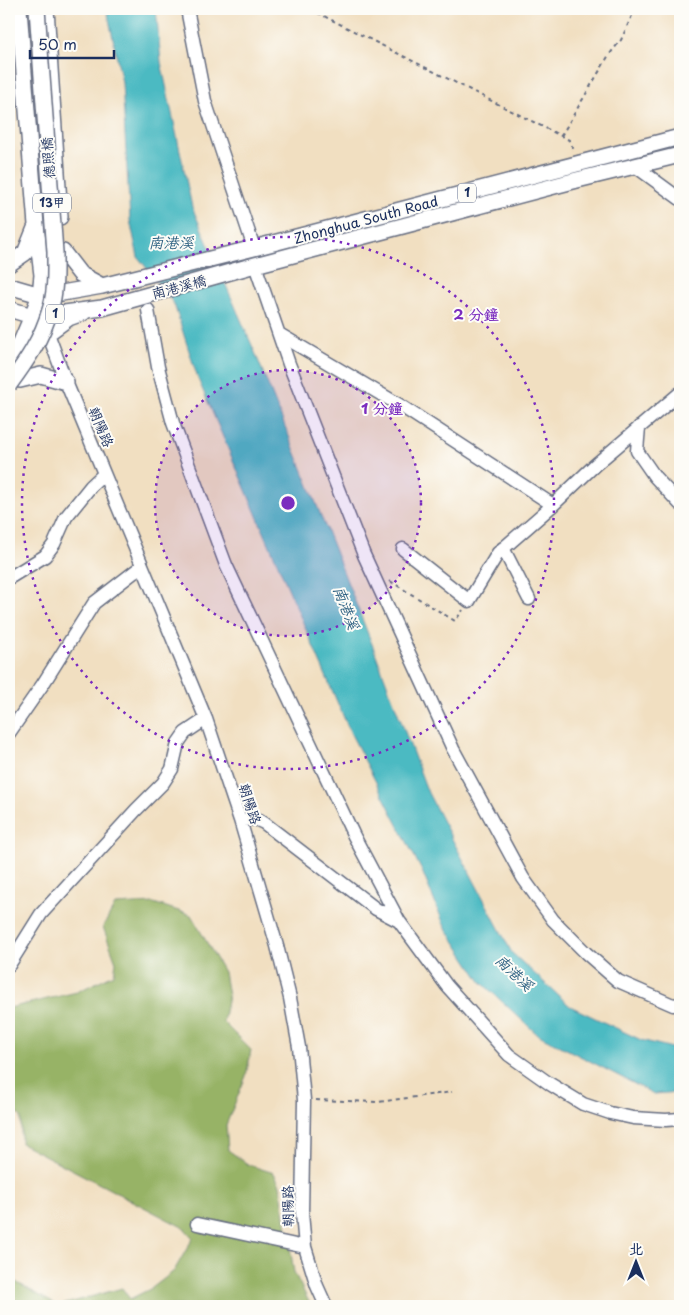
<svg xmlns="http://www.w3.org/2000/svg" width="689" height="1315" viewBox="0 0 689 1315" font-family="'Playpen Sans','LXGW WenKai TC',sans-serif">
	<style>
		.forest { fill: #97b366; stroke: #597162 }
		.water { fill: #4cbac2; stroke: #347490 }
		.lines { fill: none; stroke-linecap: round; stroke-linejoin: round }
		.minor-casing { stroke: #666d81; stroke-width: 15 }
		.major-casing { stroke: #666d81; stroke-width: 18 }
		.path { stroke: #666d81; stroke-width: 2; stroke-dasharray: 4 4; stroke-linecap: butt }
		.minor { stroke: #fff; stroke-width: 12 }
		.major { stroke: #fff; stroke-width: 15 }
		.major-bridge-casing { stroke: #666d81; stroke-width: 18; stroke-linecap: butt }
		.major-bridge { stroke: #fff; stroke-width: 15 }
		.ring { fill: none; stroke: #7b2cbf; stroke-width: 2.5; stroke-dasharray: 2.5 5 }
		.labels { text-anchor: middle; stroke-width: 4; stroke-linejoin: round; paint-order: stroke }
		.shield { fill: #fdfcf7; stroke: #5f6c8c; stroke-width: 1 }
		.shield-label { font-size: 12px; font-weight: bold; fill: #1b2f5e }
		.street-label { font-size: 14px; fill: #1b2f5e; stroke: #fdfcf7 }
		.water-label { font-size: 15px; font-style: italic; fill: #2c6081; stroke: #fdfcf7 }
		.centre { fill: #7b2cbf; stroke: #fdfcf7; stroke-width: 2.5 }
		.ring-label { font-size: 15px; text-anchor: middle; font-weight: bold; fill: #7b2cbf; stroke: #fdfcf7; stroke-width: 4; stroke-linejoin: round; paint-order: stroke }
	</style>
	<rect width="100%" height="100%" fill="#fdfcf7"/>
	<filter id="ink" filterUnits="userSpaceOnUse"><feTurbulence type="fractalNoise" baseFrequency=".02" numOctaves="2"/><feDisplacementMap in="SourceGraphic" scale="10" xChannelSelector="R" yChannelSelector="G"/><feConvolveMatrix kernelMatrix="1 2 1 2 8 2 1 2 1" color-interpolation-filters="sRGB"/></filter>
	<filter id="wash" filterUnits="userSpaceOnUse"><feTurbulence type="fractalNoise" baseFrequency=".0096" numOctaves="4" result="noise"/><feDisplacementMap in="SourceGraphic" scale="20" xChannelSelector="R" yChannelSelector="G"/><feGaussianBlur stdDeviation="1.12" result="paint"/><feColorMatrix in="noise" values="0 0 0 0 0 0 0 0 0 0 0 0 0 0 0 0 0 1.4 0 .05"/><feComposite in="paint" operator="in"/></filter>
	<g filter="url(#wash)">
		<rect width="100%" height="100%" fill="#f1dfc1"/>
		<path class="forest" d="M154,903L191,915L224,972L228,996L223,1022L251,1050L246,1076L226,1125L228,1150L249,1165L274,1173L280,1185L294,1272L311,1306H9V1278L58,1306L122,1288L130,1299L152,1288L174,1271L193,1238L184,1228L21,1143V1117L9,1105V1008L77,992L114,974L116,962L103,927L115,905Z"/>
		<path class="water" d="M107,9H156L161,62L192,207L254,350L312,493L372,644L428,793L512,953L570,1006L641,1040L680,1050V1092L654,1094L537,1034L482,983L445,927L422,871L351,734L198,379L174,304L138,257L130,220L122,83Z"/>
	</g>
	<g filter="url(#ink)">
		<g class="lines">
			<g class="minor-casing">
				<path id="minor" d="M187,9L205,101L254,248
					M635,166L680,199
					M255,265L289,364L364,555L453,749L523,878L553,920L586,953L618,981L673,1005L680,1004
					M148,310L158,367L173,423L226,565L354,836L399,921L447,986L509,1055L550,1084L583,1104L610,1113L633,1118L666,1120L680,1119
					M43,320L66,382L206,719L240,820L277,946L290,998L299,1047L304,1100L302,1213L305,1247L317,1286L326,1306
					M279,334L401,406L553,505L595,465L680,393
					M48,335L70,319L84,314
					M639,427L637,451L655,477L680,504
					M503,548L529,599
					M403,549L469,601L498,553L553,505
					M9,578L45,556L54,544L66,517L91,486L104,474
					M9,733L43,684L94,603L142,566
					M240,820L255,819L264,823L376,909L399,921
					M9,965L41,914L136,810L163,783L172,769L178,743L185,733L206,719
					M197,1224L305,1247"/>
			</g>
			<g class="major-casing">
				<path id="major" d="M46,9L60,217
					M63,252L80,274L102,286
					M9,264L25,253L35,228
					M9,286L40,295L62,293L102,286L254,248L680,137
					M9,309L32,316H42L102,308L255,265L577,180L680,155
					M9,361L21,342L32,316L40,295L42,275L36,225L19,9
					M20,380L41,375L66,382"/>
			</g>
			<path class="path" d="M310,9L569,140L575,152
				M561,136L609,55L621,40L635,9
				M390,581L455,621L463,610
				M316,1100L378,1102L452,1092"/>
			<use href="#minor" class="minor"/>
			<use href="#major" class="major"/>
			<g class="major-bridge-casing">
				<path id="major-bridge" d="M9,385C26,362 42,339 50,310C56,292 55,271 55,252L37,9"/>
			</g>
			<use href="#major-bridge" class="major-bridge"/>
		</g>
	</g>
	<circle cx="288" cy="503" r="133" fill="#7b2cbf" fill-opacity=".12"/>
	<g class="ring">
		<circle cx="288" cy="503" r="133"/>
		<circle cx="288" cy="503" r="266"/>
	</g>
	<g class="labels">
		<g class="shield">
			<rect x="458" y="183.5" width="18" height="19" rx="4"/>
			<rect x="33" y="193.5" width="38" height="19" rx="4"/>
			<rect x="46" y="304.5" width="18" height="19" rx="4"/>
		</g>
		<g class="shield-label">
			<text x="467" y="197">1</text>
			<text x="52" y="207">13甲</text>
			<text x="55" y="318">1</text>
		</g>
		<g class="street-label">
			<text transform="translate(48 158) rotate(-94)" y="5">德照橋</text>
			<text transform="translate(366 220) rotate(-15)" y="5">Zhonghua South Road</text>
			<text transform="translate(179 287) rotate(-15)" y="5">南港溪橋</text>
			<text transform="translate(101 427) rotate(67)" y="5">朝陽路</text>
			<text transform="translate(250 804) rotate(72)" y="5">朝陽路</text>
			<text transform="translate(288 1206) rotate(-91)" y="5">朝陽路</text>
		</g>
		<g class="water-label">
			<text x="171" y="248">南港溪</text>
			<text transform="translate(346 608) rotate(69)" y="5">南港溪</text>
			<text transform="translate(514 973) rotate(43)" y="5">南港溪</text>
		</g>
	</g>
	<circle cx="288" cy="503" r="8" class="centre"/>
	<g class="ring-label">
		<text x="476" y="320">2 分鐘</text>
		<text x="382" y="414">1 分鐘</text>
	</g>
	<rect width="689" height="1315" fill="none" stroke="#fdfcf7" stroke-width="30"/>
	<g transform="translate(636 1262)" stroke="#fdfcf7" stroke-width="4" paint-order="stroke">
	<path d="M0-4L9 19L0 12L-9 19Z" fill="#1b2f5e"/>
	<text y="-8" font-size="14" font-weight="bold" text-anchor="middle" fill="#1b2f5e">北</text>
	</g>
	<path d="M30 50v8h84v-8" fill="none" stroke="#1b2f5e" stroke-width="2.5"/>
	<text x="38" y="50" font-size="15" fill="#1b2f5e" stroke="#fdfcf7" stroke-width="4" paint-order="stroke">50 m</text>
</svg>
